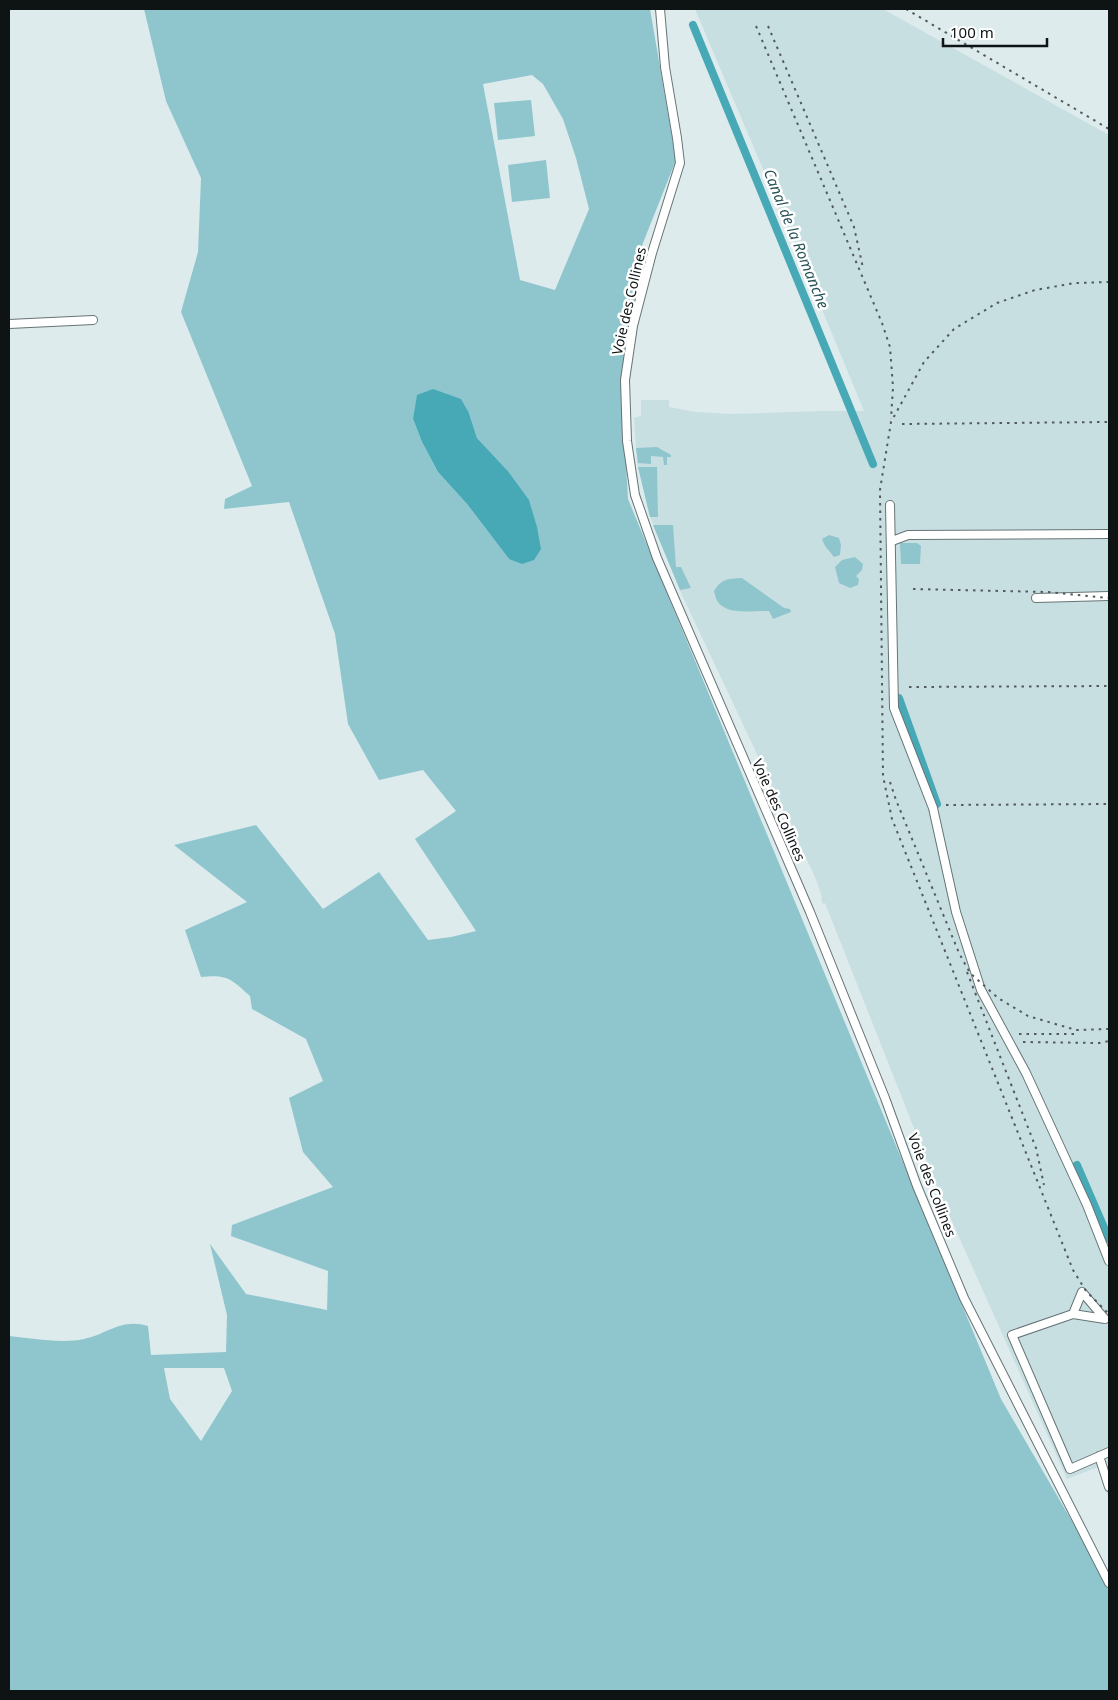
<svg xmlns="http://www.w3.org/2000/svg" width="1118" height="1700" viewBox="0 0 1118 1700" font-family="'Noto Sans',sans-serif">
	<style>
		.built { fill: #c8dfe2 }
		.green { fill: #8fc6ce; fill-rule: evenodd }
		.water { fill: #47a9b6 }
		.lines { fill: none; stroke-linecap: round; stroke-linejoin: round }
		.canal { stroke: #47a9b6; stroke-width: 8 }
		.street-casing { stroke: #677475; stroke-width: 10 }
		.street { stroke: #fff; stroke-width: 8 }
		.rail { stroke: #525a5c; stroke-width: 2; stroke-dasharray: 2.5 5; stroke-linecap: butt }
		.labels { text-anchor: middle; stroke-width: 5; stroke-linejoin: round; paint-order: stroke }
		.street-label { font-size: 14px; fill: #0e1314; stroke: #fff }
		.water-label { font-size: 15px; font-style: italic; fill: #265157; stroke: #fff }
	</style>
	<rect width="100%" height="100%" fill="#ddebed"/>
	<path class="built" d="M695,9H883L1109,135V1499L1098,1467L1067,1479L942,1199L825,903L823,904L821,898L822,897L815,877L682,595L649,514L637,462L634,418L641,416V400H669V407L696,412L731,414L821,411H864L802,261Z"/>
	<path class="green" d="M144,9H650L676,160L641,248L626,360L623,409L628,499L1001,1399L1109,1585V1691H9V1336C32,1338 60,1344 84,1339C108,1334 121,1318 148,1326L151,1355L226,1352L227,1315L210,1244L246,1294L327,1310L328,1271L231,1236L232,1225L333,1187L303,1152L289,1098L323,1081L306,1039L252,1009L250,996C231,979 228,974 201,977L185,930L247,902L174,845L256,825L323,909L379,872L428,940L451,937L476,931L415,839L456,811L423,770L379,780L348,724L335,634L289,502L224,509L225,499L252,486L181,312L198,252L201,178L166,101ZM532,75L543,84L563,119L576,158L589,209L555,290L520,280L483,84ZM469,413L477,438L507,470L509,559L467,504L438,472L422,442L413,419ZM164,1368H224L232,1391L201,1441L170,1399Z
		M531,100L535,136L498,140L494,103Z
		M546,160L550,198L512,202L508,165Z
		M657,447L671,455V457H667V465H664L663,457L651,456V464L638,463L636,448Z
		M638,467H657L658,517H650Z
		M653,525H673L676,567H681L691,588L680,590Z
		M829,535L839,538L841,545L840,555L834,557L825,546L822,539Z
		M900,543H917L921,546L920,564H901Z
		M855,557L863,564L862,570L856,576L859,579L858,585L850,588L839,583L835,567L842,560Z
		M742,578L784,608L790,609L791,612L773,619L769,611C754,610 728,616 718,602C716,600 715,594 714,591C722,578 728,579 742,578Z"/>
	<path class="water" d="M433,389L461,399L469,413L477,438L507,470L529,500L537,527L541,549L534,560L522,564L509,559L467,504L438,472L422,442L413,419L417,395Z"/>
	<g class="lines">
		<path class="canal" d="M693,25L873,464
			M899,698L937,804
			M1077,1165L1109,1239"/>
		<g class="street-casing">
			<path id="street" d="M660,9L665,67L677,138L680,163L652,253L633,326L625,380L627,441L635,495L657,558L810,912L885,1098L917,1186L964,1298L1109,1583
				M9,324L93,320
				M890,505L894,708L933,808L956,912L981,990L1026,1073L1087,1205L1109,1261
				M892,541L908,535L1109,534
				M1036,598L1109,596
				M1073,1314L1105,1319
				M1105,1319L1082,1292L1073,1314L1012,1335L1070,1469L1109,1452
				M1099,1456L1109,1487"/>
		</g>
		<use href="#street" class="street"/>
		<path class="rail" d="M906,9L1109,129
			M756,26L882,323L890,347L893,387L891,419
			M768,26L854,227L863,268
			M1109,282L1075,283L1035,290L997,303L954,329L924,362L891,422L880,490L883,776L892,819L1073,1270L1086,1291L1109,1314
			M902,424L1109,422
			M913,589L1048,592L1109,598
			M909,687L1109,686
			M890,782L896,800L959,953L970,973L998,998L1028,1016L1076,1030L1109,1029
			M946,805L1109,804
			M967,972L1036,1148L1044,1185
			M1019,1034H1076
			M1023,1042L1099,1043L1109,1041"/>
	</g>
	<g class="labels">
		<g class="street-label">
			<text transform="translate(629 301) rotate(-77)" y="5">Voie des Collines</text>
			<text transform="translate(779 810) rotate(66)" y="5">Voie des Collines</text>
			<text transform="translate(932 1185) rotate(69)" y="5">Voie des Collines</text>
		</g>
		<g class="water-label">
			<text transform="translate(796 239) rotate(68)" y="5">Canal de la Romanche</text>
		</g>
	</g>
	<rect width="1118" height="1700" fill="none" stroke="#0e1314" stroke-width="20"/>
	<path d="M943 38v8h104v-8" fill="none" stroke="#0e1314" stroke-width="2.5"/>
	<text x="950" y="38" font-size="15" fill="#0e1314" stroke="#ffffff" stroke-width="4" paint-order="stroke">100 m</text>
</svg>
